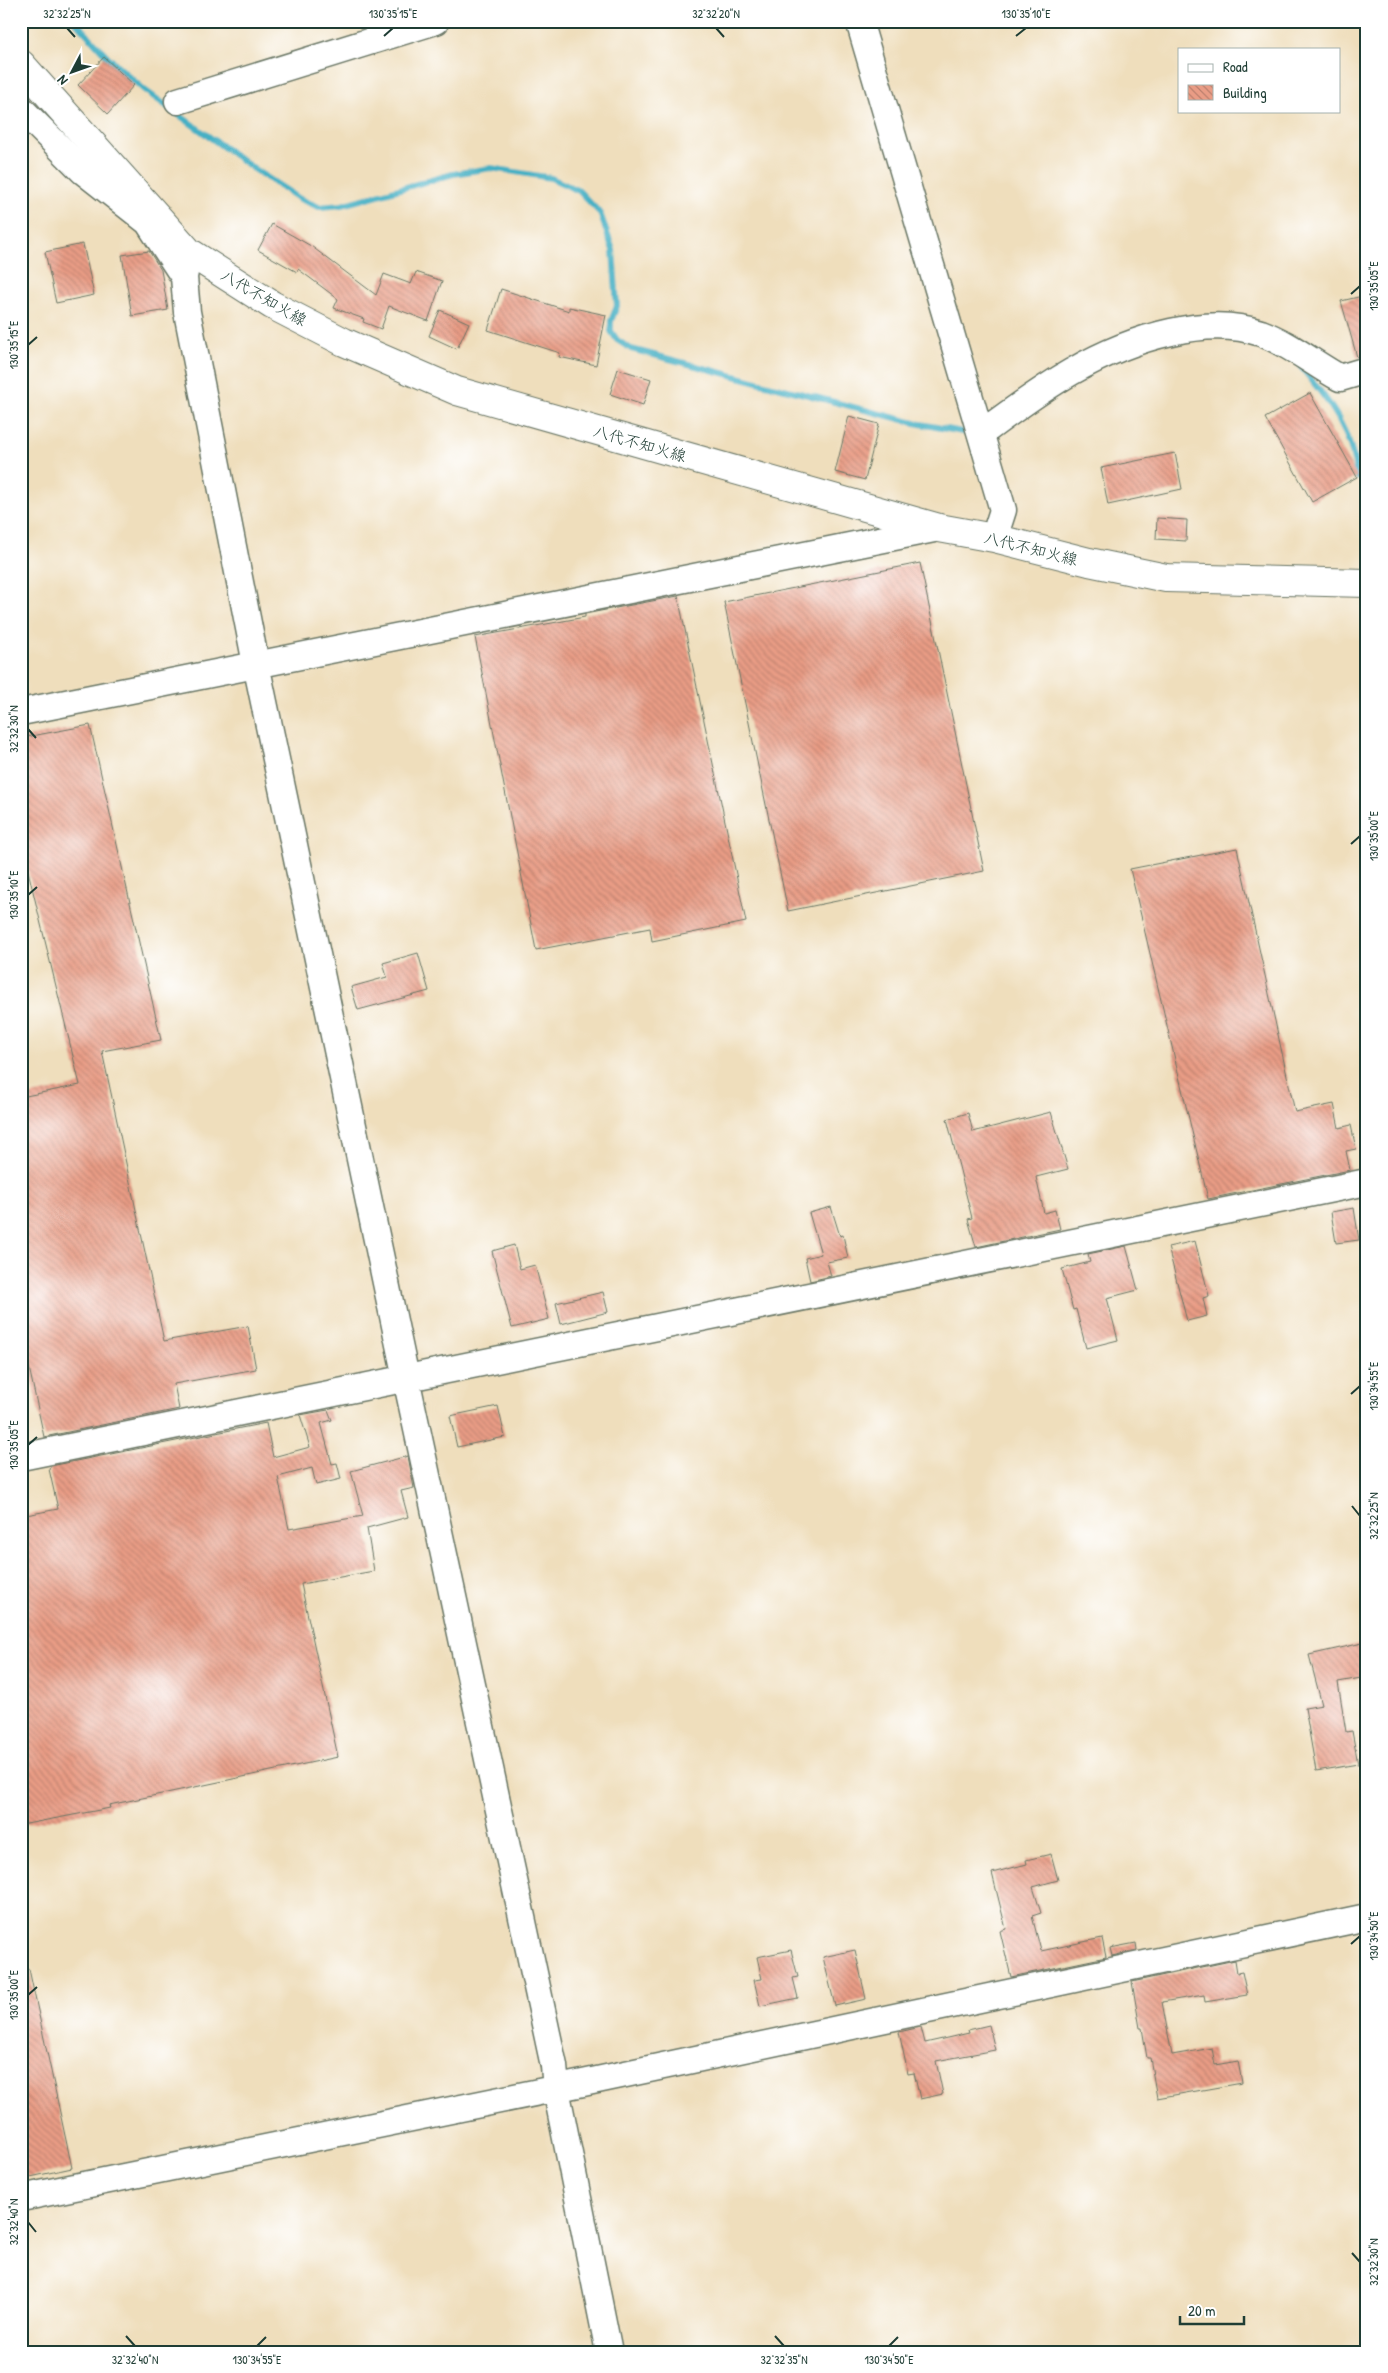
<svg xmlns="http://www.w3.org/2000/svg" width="1388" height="2373" viewBox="0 0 1388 2373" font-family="'Patrick Hand','Klee One',sans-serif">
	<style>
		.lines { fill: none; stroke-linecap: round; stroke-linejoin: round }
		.stream { stroke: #46b0c4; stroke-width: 6 }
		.building { fill: url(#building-back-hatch) }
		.minor-casing { stroke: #687564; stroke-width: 29 }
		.major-casing { stroke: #687564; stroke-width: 30 }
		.minor { stroke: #fff; stroke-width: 26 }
		.major { stroke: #fff; stroke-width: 28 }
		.ticks { fill: none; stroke: #1f3d34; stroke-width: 2 }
		.labels { text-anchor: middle; stroke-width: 4; stroke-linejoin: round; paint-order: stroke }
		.street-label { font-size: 16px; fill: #1f3d34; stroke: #fff }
		.neatline { fill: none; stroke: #1f3d34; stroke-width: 2 }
		.ticks-label { font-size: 12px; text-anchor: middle; fill: #1f3d34 }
	</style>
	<defs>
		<pattern id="building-back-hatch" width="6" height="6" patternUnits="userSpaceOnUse" patternTransform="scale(1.25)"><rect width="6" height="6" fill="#e99c85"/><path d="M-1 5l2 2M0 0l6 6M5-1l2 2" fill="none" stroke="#bc806e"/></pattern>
	</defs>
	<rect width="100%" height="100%" fill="#fff"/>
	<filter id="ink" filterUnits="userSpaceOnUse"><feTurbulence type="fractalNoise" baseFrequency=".02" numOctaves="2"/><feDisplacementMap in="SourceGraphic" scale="10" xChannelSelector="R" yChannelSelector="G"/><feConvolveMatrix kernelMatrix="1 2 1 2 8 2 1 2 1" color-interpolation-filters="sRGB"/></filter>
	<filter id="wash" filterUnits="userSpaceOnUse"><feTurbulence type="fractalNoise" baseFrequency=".0096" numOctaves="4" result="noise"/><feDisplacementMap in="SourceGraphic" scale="20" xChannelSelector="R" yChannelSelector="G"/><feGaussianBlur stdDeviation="1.12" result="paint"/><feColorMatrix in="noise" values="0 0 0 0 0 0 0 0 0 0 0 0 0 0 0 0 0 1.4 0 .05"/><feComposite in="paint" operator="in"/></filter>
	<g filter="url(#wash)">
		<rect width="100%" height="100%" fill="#efdebc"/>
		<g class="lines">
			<path class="stream" d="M75,21L108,57L143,89L254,169L300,199L319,207L342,205L453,174L491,168L551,178L579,191L600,213L613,250L617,306L611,321V331L617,340L631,349L915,423L973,434
				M1301,367C1330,402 1352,431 1357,477L1367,479"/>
		</g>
		<g id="blocks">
			<path class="building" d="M104,57L134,85L108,114L78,85Z
				M272,224L311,246L376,295L384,274L411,284L416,272L442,281L428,321L389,306L381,329L363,322L364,319L334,308L338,299L298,269L297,272L258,250Z
				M83,244L94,295L56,303L45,252Z
				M149,251L161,270L168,310L132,316L122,255Z
				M501,289L569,311V307L606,315L596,365L559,357L560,353L488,330Z
				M1367,295V355L1357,357L1341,301Z
				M440,310L469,323L457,349L429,336Z
				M618,369L651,379L643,405L610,394Z
				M1310,393L1357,477L1312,502L1265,418Z
				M849,416L879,424L865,480L835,472Z
				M1175,453L1182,489L1108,505L1101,468Z
				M1157,518L1187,520L1186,541L1156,539Z
				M920,563L984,871L788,911L724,602Z
				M678,596L746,922L652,941L650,928L536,950L475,637L585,617V614Z
				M90,725L161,1040L102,1051L164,1341L248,1326L256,1369L174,1384L179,1409L44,1437L21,1330V1097L80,1085L21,842V738Z
				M1237,848L1295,1112L1334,1104L1339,1128L1351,1125L1356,1149L1346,1151L1350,1170L1208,1199L1130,869Z
				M418,953L429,991L358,1010L351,987L387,977L383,963Z
				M1051,1112L1068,1169L1036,1177L1044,1213L1055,1210L1060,1229L976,1247L968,1219L972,1218L947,1119L968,1113L973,1132Z
				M831,1207L840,1236L843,1235L848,1258L827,1262L831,1276L810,1281L805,1258L821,1254L809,1213Z
				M1354,1208L1359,1240L1336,1243L1331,1212Z
				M1195,1241L1209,1296L1203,1298L1207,1316L1187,1321L1168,1247Z
				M514,1245L520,1269L535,1265L549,1319L512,1328L492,1251Z
				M1126,1246L1138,1290L1107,1298L1118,1340L1086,1348L1076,1309L1073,1310L1062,1269L1090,1262L1088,1254Z
				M603,1292L608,1312L561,1324L556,1303Z
				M498,1406L505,1437L457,1447L450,1416Z
				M328,1410L332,1420L321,1423L332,1464L337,1463L341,1479L316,1485L312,1468L278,1477L289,1529L363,1516L351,1471L408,1456L414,1488L401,1491L408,1517L367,1528L374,1571L301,1584L338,1757L109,1805L110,1808L21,1825V1516L58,1509L49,1469L51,1466L266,1423L273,1457L310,1447L300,1415Z
				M1367,1642V1677L1338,1682L1346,1732L1352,1731L1358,1764L1316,1771L1305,1708L1322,1705L1309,1655Z
				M1051,1854L1058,1880L1033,1887L1041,1913L1032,1916L1041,1951L1102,1938L1106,1957L1011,1977L1000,1931L1006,1929L992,1873L1027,1864L1026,1860Z
				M1136,1943L1137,1950L1112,1956L1110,1948Z
				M791,1950L798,1977L793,1978L798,1998L760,2006L754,1980L762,1979L757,1957Z
				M855,1950L866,1999L835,2006L823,1957Z
				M1235,1960L1237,1973L1242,1972L1247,1995L1205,2002L1204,1995L1162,2002L1172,2055L1212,2048L1215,2065L1238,2061L1242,2083L1157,2098L1150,2058H1147L1142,2028H1140L1132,1982Z
				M21,1969H29L72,2168L21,2179Z
				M989,2025L995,2050L936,2061L943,2094L920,2099L914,2073L908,2074L899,2032L921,2027L925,2043L969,2033L968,2030Z"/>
		</g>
	</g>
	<g filter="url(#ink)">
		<use href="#blocks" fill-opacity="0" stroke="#687564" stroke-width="1"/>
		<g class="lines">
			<g class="minor-casing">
				<path id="minor" d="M859,21L1003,510L994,538
					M178,101L436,21
					M21,109L83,171L148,222L184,277
					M189,252L184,277L187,312L256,664L406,1378L554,2066L556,2089L609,2352
					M982,433C1041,389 1098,348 1171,332C1201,325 1232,323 1261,333C1290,344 1313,363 1340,378L1367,370
					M21,712L939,528
					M21,1457L1367,1182
					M21,2198L583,2083L1367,1917"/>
			</g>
			<g class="major-casing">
				<path id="major" d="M21,64L189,252L272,305L344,342L457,391L939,528L994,538L1089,562L1166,578L1367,583"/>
			</g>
			<use href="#minor" class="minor"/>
			<use href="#major" class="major"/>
		</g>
	</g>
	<path class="ticks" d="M67,28L75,37M716,28L724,37M384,36L393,28M1016,36L1026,28M1351,294L1360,286M28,345L37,337M28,729L36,738M1351,844L1360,836M28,895L37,887M1351,1394L1360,1386M28,1445L37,1437M1352,1506L1360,1516M1351,1944L1360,1936M28,1995L37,1987M28,2222L36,2232M1352,2253L1360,2262M126,2336L135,2346M775,2336L784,2346M257,2346L266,2337M889,2346L898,2337"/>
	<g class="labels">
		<g class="street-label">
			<text transform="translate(264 297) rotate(30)" y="6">八代不知火線</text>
			<text transform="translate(640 443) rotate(16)" y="6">八代不知火線</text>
			<text transform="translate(1031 548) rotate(14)" y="6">八代不知火線</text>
		</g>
	</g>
	<rect width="1388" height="2373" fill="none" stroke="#fff" stroke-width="55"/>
	<rect x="1178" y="48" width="162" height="65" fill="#ffffff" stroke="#a5b1ae"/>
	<rect x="1188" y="64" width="25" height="8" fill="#ffffff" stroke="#a5b1ae"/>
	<text x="1223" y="72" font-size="15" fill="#1f3d34">Road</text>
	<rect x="1188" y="85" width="25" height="15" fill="url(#building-back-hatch)" stroke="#a5b1ae"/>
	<text x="1223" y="98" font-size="15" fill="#1f3d34">Building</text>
	<g transform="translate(72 72) rotate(229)" stroke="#ffffff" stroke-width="4" paint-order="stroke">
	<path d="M0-4L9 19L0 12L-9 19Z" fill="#1f3d34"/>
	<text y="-8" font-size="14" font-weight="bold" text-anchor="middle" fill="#1f3d34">N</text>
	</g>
	<path d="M1180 2316v8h64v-8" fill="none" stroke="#1f3d34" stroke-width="2.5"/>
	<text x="1188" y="2316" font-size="15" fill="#1f3d34" stroke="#ffffff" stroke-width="4" paint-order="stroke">20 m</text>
	<rect x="28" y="28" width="1332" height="2318" class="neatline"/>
	<g class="ticks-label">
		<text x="67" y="18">32°32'25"N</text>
		<text x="393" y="18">130°35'15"E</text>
		<text x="716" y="18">32°32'20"N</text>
		<text x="1026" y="18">130°35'10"E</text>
		<text transform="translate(1374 286) rotate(-90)" y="4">130°35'05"E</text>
		<text transform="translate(14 345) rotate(-90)" y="4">130°35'15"E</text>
		<text transform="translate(14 729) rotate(-90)" y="4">32°32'30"N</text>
		<text transform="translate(1374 836) rotate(-90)" y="4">130°35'00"E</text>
		<text transform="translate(14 895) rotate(-90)" y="4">130°35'10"E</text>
		<text transform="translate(1374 1386) rotate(-90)" y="4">130°34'55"E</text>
		<text transform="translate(14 1445) rotate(-90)" y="4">130°35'05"E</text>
		<text transform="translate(1374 1516) rotate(-90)" y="4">32°32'25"N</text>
		<text transform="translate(1374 1936) rotate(-90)" y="4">130°34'50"E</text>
		<text transform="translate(14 1995) rotate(-90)" y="4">130°35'00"E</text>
		<text transform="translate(14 2222) rotate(-90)" y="4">32°32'40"N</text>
		<text transform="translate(1374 2262) rotate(-90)" y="4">32°32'30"N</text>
		<text x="135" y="2364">32°32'40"N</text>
		<text x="257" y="2364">130°34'55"E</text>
		<text x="784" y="2364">32°32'35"N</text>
		<text x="889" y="2364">130°34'50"E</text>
	</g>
</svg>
